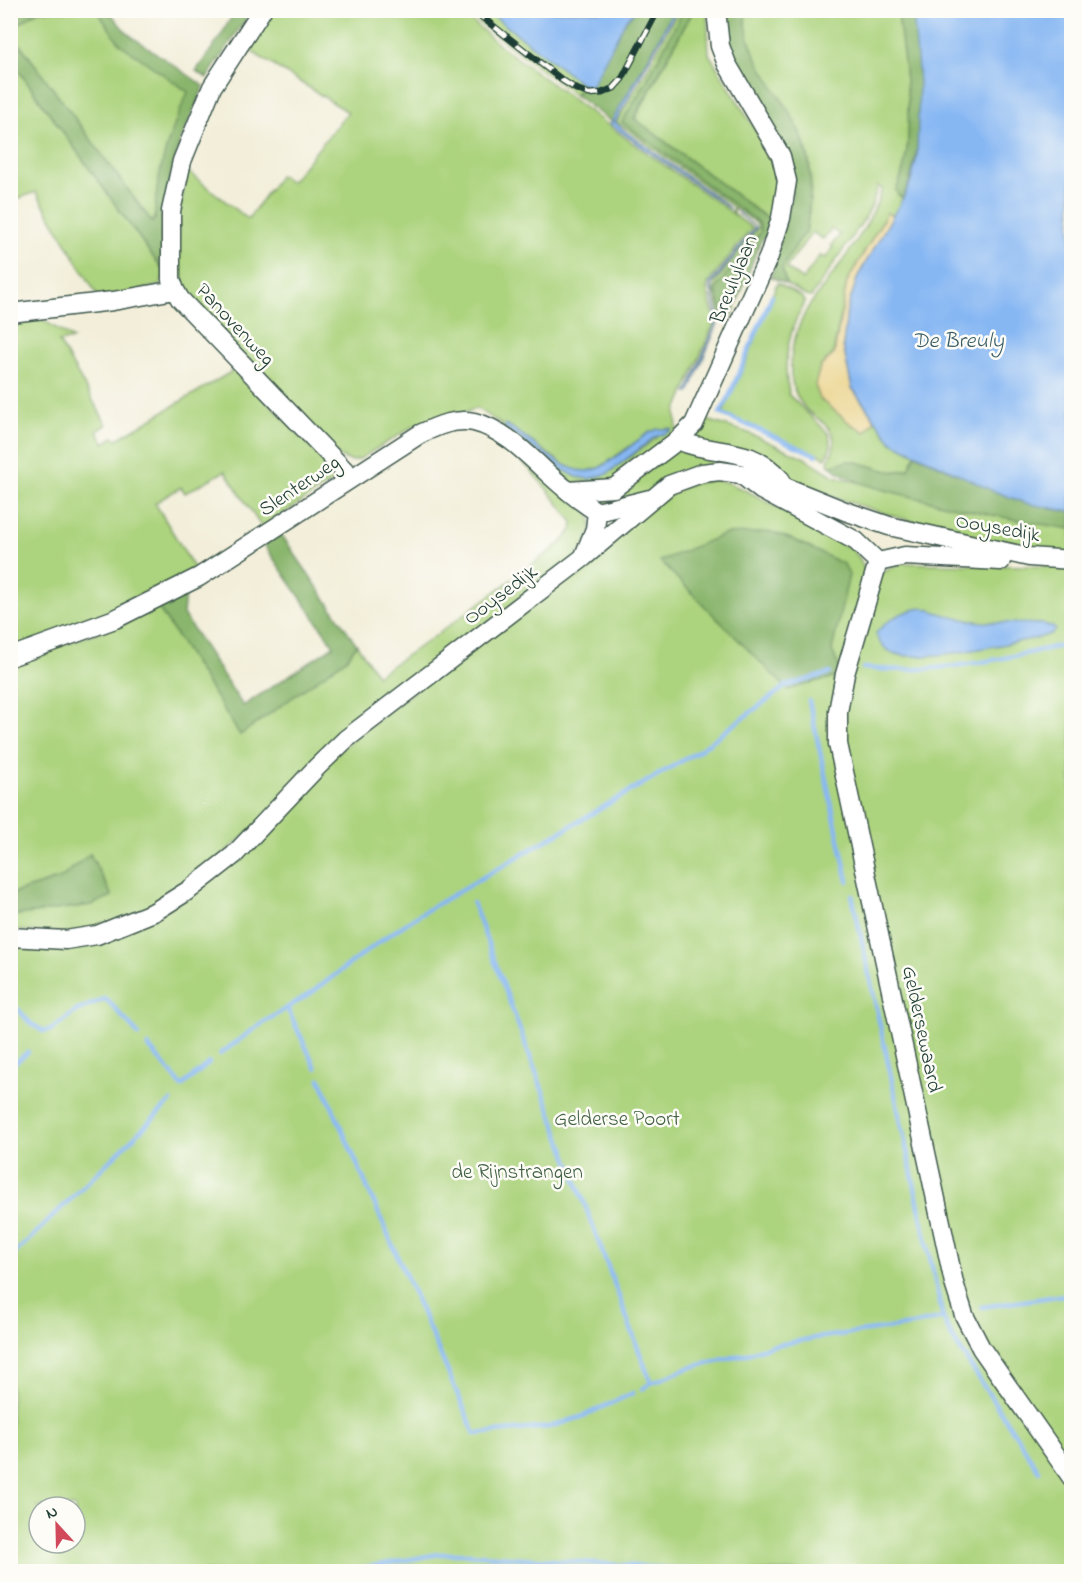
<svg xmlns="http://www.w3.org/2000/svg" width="1082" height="1582" viewBox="0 0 1082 1582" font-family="'Indie Flower',sans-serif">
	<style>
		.green { fill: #acd37d; stroke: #668858; stroke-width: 1.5; fill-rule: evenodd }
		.forest { fill: #89b56c; stroke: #547950; stroke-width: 1.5 }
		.sand { fill: #eeda9e; stroke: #868c69; stroke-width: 1.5 }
		.water { fill: #87b7f3; stroke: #537a94; stroke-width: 1.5 }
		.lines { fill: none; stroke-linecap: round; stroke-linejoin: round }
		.stream { stroke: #87b7f3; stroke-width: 4.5 }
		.street-casing { stroke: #3f584d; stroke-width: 21 }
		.street { stroke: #fff; stroke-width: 18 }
		.rail-casing { stroke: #1f3d34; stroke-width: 7 }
		.rail { stroke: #fdfcf7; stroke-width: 4.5; stroke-dasharray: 14; stroke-linecap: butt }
		.labels { text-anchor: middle; stroke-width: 5; stroke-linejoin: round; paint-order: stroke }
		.street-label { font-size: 21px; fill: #1f3d34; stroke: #fdfcf7 }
		.park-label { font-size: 21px; fill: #426246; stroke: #fdfcf7 }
		.water-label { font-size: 22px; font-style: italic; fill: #395c64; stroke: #fdfcf7 }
	</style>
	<rect width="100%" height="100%" fill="#fdfcf7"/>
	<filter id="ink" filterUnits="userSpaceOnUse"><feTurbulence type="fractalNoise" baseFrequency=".0167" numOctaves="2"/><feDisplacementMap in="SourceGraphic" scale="12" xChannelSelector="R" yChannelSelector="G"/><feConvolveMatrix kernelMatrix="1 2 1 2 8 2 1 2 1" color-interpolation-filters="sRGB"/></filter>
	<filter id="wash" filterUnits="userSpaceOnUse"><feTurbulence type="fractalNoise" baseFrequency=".008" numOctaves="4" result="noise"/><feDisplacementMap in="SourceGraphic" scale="24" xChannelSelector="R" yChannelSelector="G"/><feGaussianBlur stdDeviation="1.35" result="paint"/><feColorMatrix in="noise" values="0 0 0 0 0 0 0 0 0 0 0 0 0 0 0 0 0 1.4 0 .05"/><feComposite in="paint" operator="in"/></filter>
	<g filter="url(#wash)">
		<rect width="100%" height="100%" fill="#f2eed9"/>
		<path class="green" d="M38,11H97L121,44L189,92C170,132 155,174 155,219L152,223L19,43L12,29Z
			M273,11H460L502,47L627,139L731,212L734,208L732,206L617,122L647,70L678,11H683L645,84L622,122L752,217L759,223L761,231L716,291L724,319L721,318L714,291L715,283L758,228L756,223L735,208L732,213L752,228L708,283L707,289L715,321L676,412L677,433L618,480L569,483L502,429L501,424L477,408L464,413L414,426L358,460L351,461L340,457L188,300L178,272L179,215L187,171L248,219L280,175L291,182L348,112L249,50V47ZM509,426L567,467L583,472L599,468L650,432L670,428L607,474L589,479L538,453Z
			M464,11H487L582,84L575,95Z
			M693,11H707L709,54L771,156C778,179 776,198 771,221L635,119Z
			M745,11H898C903,66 920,138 896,190L898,195L903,198L893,216L887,213L847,282L833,354L820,367L818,375L829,406L866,432L875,420L892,442L916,454L909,469L891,472L848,461L829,466L828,462C831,453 837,446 833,436C830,425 814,417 807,410C780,382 791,339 807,309C833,272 869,232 882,189L878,186L871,207L865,218L811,297L806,296L786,284L782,268L801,237L806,233C810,204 815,174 805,145C788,98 744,63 745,11ZM831,229L840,235L831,245L833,247L825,259L820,255L803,280L786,268L812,232L823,239Z
			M11,60L164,272L161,285L100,300L36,192L11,201Z
			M777,283L802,297L805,301C803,308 798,315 795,322C787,344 783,369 789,392L788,394L829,434L831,446L826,458L723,413L747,360Z
			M11,318H40L73,339L59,342L107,425L97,431L104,443L114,437L117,439L236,369L328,465L332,476L331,482L262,528L225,471L185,493L181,487L155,503L196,571L146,599L11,652Z
			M707,420L746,432L805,458L834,476L943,504L1071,529V555L1015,548L893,516L830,496L756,469L599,505L581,495C586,496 594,499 599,498C627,493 686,441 707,420Z
			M467,426L481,429L502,440L589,513C595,526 588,539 581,551C572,564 556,574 543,584C512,608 480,630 449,654C404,688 356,722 316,762C291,787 270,815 246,840C217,868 182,892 146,910C96,937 65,934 11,930V916L90,905L112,896L90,854L61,878L11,894L10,663L122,624L158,607L240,735L346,659L357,645L377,675L431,639L561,543L572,530L573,522C545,488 500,419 448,430C432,434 417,445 402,453L400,450L442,429Z
			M713,480L727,482L757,496L852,549L860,559L868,580L901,563L1071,567V1571H11V942L150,919L353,739L654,503L688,485ZM39,1507H75V1543H39Z"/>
		<path class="forest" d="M21,11H38L12,29L19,43L152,222L155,219C155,174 170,132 188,92L120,44L97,11H109L125,31L134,38L204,86L180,142L170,177L164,272L11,60L10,18Z
			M235,11H251L207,78L196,71L220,37Z
			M635,11H675L614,124L575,95L582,84L589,87L626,20Z
			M683,11H693L634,118L774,224L768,238H763L759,245L730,321L724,319L716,291L718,285L761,232L759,223L622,122L645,84Z
			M725,11H745C744,64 791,98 805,147C814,176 810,204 806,233L801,237L782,268L786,284L771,277L792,194L733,58L726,34Z
			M898,11H913C919,72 929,141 903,198L898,195L896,190C920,138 903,66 898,11Z
			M916,454L948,470L1052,509L1071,512V529C1023,522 974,512 926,500C893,492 858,487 830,466C836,464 844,461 850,461C871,463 887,477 909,469Z
			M772,532L794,540L844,564L849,575L832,650L840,669L838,677L817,681L788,690L660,561L725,534Z
			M281,534L357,645L346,659L240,735L158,607L185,593L183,614L243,706L334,646L264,545Z
			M90,854L112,896L91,905L11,916V894L61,878Z"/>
		<path class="sand" d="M887,213L893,216L858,276L847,310L843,346L852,388L875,420L866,432L851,424L820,399L815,385L820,367L834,354L847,282Z"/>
		<path class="water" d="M487,11H635L626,20L592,85L589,87L582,84Z
			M673,11H676L615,122L626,132L724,203L730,209L610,124L654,48Z
			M913,11H1071V512L1025,503L991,490L892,442L852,388L843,346L847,310L858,276L903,198L911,181L917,157L919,82Z
			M736,211L756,228L712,284C710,298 719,309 718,323L689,393H687L717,321L710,284L754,229V226Z
			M505,424C533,437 568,485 601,467C618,457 633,443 650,432L658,429H672L669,432L655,437L607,474L589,479L577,477L563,470L504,427Z
			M923,608L956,618L982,622L1044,624L1053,627L1055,630L1050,634L1038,638C1006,643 921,664 893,653C885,650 877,641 876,633C889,618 904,610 923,608Z"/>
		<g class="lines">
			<path class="stream" d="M772,296L728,399L720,413L816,455
				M863,668C932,675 1005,659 1072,643
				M809,701L848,881
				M473,903L651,1383
				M10,1006L18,1009L30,1023L43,1031L51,1030L76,1011L104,999L108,1001L139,1035
				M287,1008L316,1068
				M148,1046L182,1086L209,1063
				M220,1054L258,1026L311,993L383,939L422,913L697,752L786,686L830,673
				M10,1067L28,1052
				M320,1079L475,1434L549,1427L581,1417L633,1393
				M10,1258L171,1101
				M982,1307L1072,1294
				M943,1318L952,1337L1039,1471
				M642,1389L651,1383L691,1367L747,1354L771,1346L815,1338L912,1325L943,1318L852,895
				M341,1572L439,1554H468L717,1572"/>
		</g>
	</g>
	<g filter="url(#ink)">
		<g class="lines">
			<g class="street-casing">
				<path id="street" d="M262,10L212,87L182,161L171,211V279L175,290L180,299L351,477
					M10,313L113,301L175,290
					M678,440C715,457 749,443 781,480
					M743,476L761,490L856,541L878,562L905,556L1001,561
					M568,491L614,488L678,440L694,424L769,256L781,218L787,181L781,156L727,64L720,46L716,10
					M584,556L595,529L597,512
					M878,562L845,674L838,712V744L954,1283L964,1315L981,1348L1072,1478
					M10,657L115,619L199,577L420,434C437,426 455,418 474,422C511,431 538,467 567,490C576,498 587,505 597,512L650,499
					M10,937L66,940L97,935L154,912L189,890L234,855L317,767L346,739L584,557L669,485L702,473L720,471L761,477L845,511L889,526L1029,557L1072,560"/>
			</g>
			<use href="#street" class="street"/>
			<g class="rail-casing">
				<path id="rail" d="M473,10L562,80L576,89L589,94L602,93L614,88L622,79L658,10"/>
			</g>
			<use href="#rail" class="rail"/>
		</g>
	</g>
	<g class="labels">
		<g class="street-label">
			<text transform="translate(733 279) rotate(-68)" y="7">Breulylaan</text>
			<text transform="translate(236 324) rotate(47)" y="7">Panovenweg</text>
			<text transform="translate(299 485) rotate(-34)" y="7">Slenterweg</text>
			<text transform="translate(998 527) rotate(10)" y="7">Ooysedijk</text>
			<text transform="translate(500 594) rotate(-37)" y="7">Ooysedijk</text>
			<text transform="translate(923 1029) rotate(78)" y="7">Geldersewaard</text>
		</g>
		<g class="park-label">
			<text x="617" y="1125">Gelderse Poort</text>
			<text x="517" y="1178">de Rijnstrangen</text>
		</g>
		<g class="water-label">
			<text x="958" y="347">De Breuly</text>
		</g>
	</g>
	<rect width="1082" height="1582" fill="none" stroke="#fdfcf7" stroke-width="36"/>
	<g transform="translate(57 1525) rotate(338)"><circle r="28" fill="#fdfcf7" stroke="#a4b0a9" stroke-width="1.5"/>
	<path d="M0-4.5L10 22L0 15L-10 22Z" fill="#d1495b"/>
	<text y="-9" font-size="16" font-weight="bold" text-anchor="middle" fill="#1f3d34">N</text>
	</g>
</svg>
